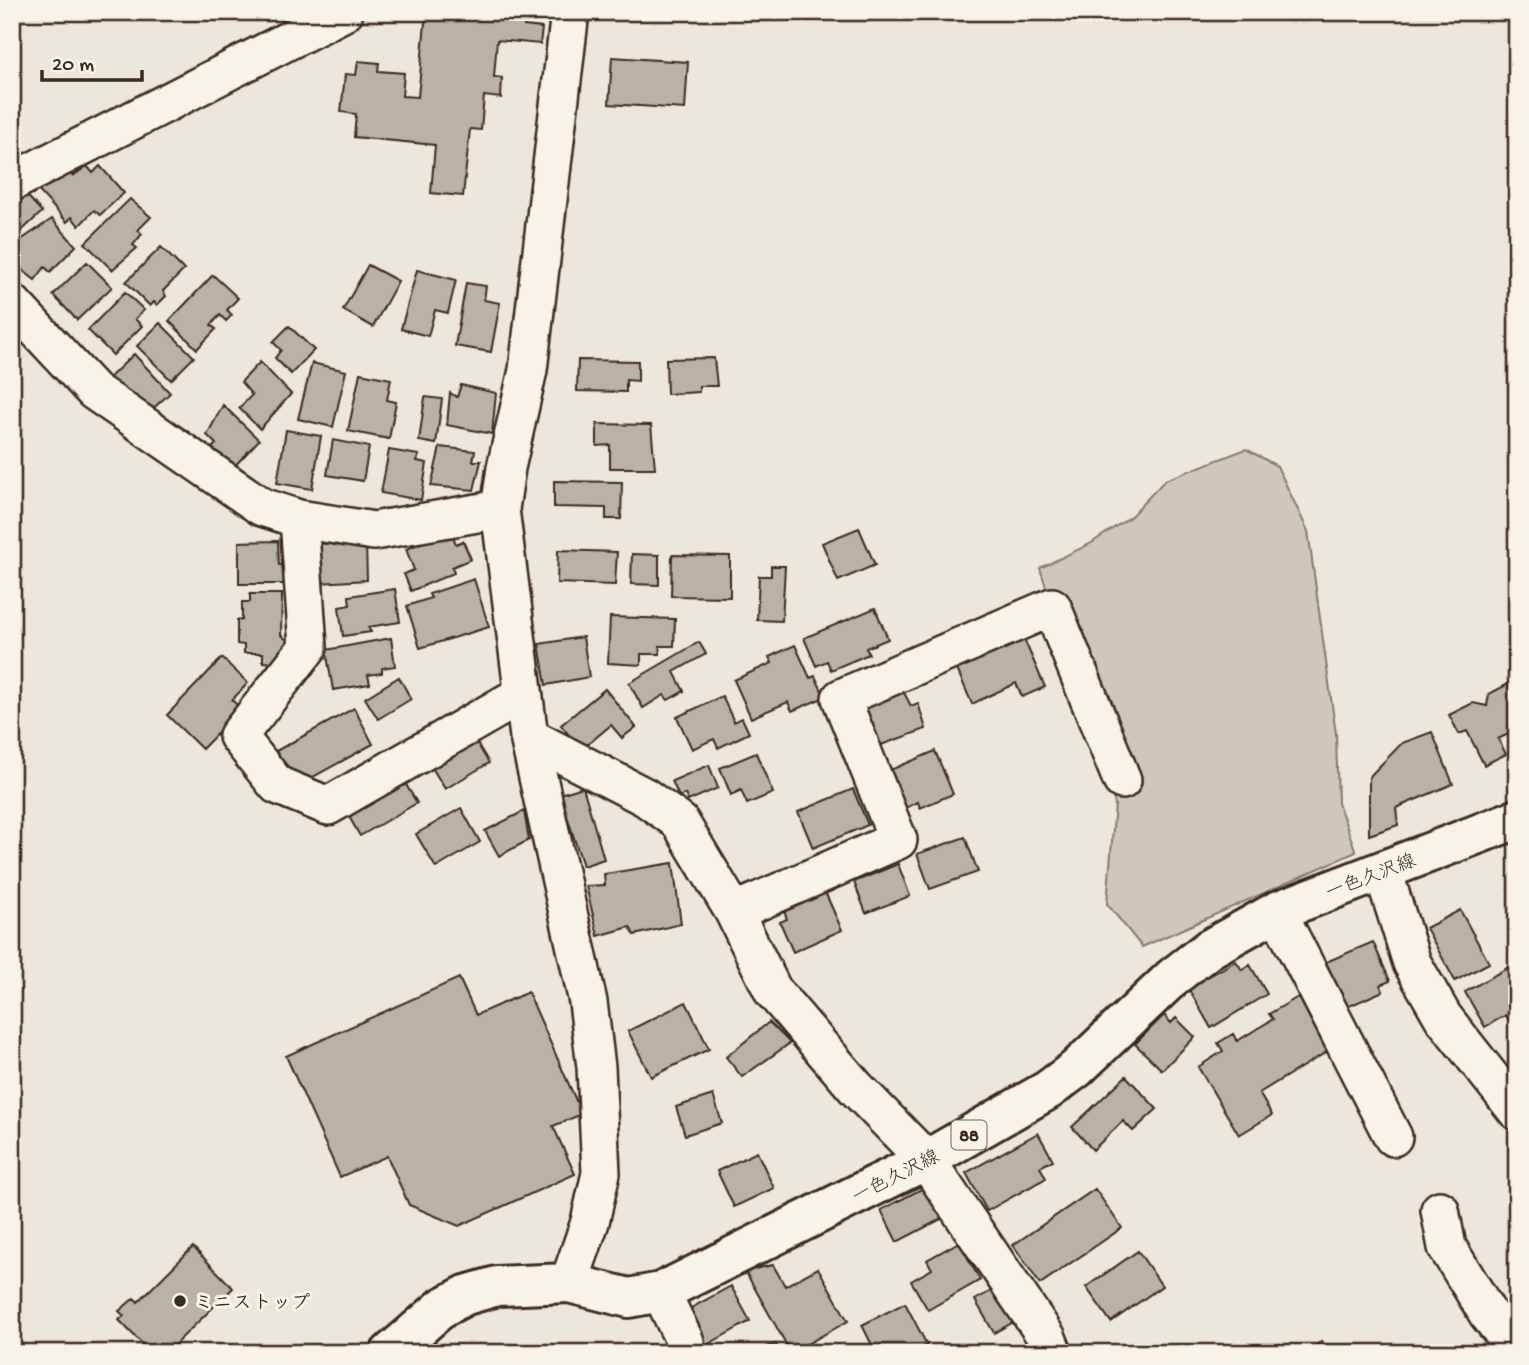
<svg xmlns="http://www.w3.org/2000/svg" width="1529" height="1365" viewBox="0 0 1529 1365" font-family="'Gochi Hand','Klee One',sans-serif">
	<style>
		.green { fill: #cec8bc; stroke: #84796d; stroke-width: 2 }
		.building { fill: #bab2a7; stroke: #3b2a1e; stroke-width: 2 }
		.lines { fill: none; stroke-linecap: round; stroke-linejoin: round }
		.minor-casing { stroke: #3b2a1e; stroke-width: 42 }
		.primary-casing { stroke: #3b2a1e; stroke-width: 44 }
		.minor { stroke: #f7f3e8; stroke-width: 37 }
		.primary { stroke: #f7f3e8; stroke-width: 38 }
		.poi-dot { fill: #3b2a1e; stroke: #f7f3e8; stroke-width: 2.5 }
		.labels { text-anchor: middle; stroke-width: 6; stroke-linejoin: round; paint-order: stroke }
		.shield { fill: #f7f3e8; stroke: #73665b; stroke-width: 2 }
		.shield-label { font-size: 18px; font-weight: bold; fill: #3b2a1e }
		.street-label { font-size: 19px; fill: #3b2a1e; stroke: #f7f3e8 }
		.poi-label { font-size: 19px; font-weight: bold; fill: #3b2a1e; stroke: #f7f3e8; text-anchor: start }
	</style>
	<rect width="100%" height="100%" fill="#ece7dc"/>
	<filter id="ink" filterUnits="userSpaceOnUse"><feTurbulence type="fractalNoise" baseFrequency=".0143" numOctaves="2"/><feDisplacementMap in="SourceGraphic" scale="14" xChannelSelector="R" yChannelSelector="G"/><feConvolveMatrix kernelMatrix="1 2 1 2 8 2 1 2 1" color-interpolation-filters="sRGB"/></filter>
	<g filter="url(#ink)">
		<path class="green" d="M1246,449L1277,466L1308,531L1336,734L1338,803L1356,852L1142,947L1107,904L1115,804L1040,568L1090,544L1130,517L1165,480Z"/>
		<path class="building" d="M426,12H525L524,26L542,28L540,44L497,40L494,77L502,78L501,98L484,96L481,130L470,129L463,196L431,193L435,145L354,137L356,114L341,112L345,74L356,75L358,61L379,63L378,71L404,73L402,96L418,97Z
			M612,57L688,62L685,109L609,104Z
			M87,166L93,173L100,166L124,193L100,215L94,210L79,226L72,217L67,222L37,189L68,172L73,176Z
			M23,191L42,212L16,236L12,232V201Z
			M130,199L151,217L138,230L142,234L133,245L137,248L112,270L85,243Z
			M52,219L76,246L50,272L45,267L35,280L21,269L14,277L12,246Z
			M161,247L184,270L163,291L166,296L157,305L154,302L150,306L126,282Z
			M87,262L112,287L77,320L53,295Z
			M368,265L398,281L373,327L343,310Z
			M417,270L456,280L448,313L435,310L428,336L401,329Z
			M213,275L238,298L227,310L232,315L226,321L220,315L211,325L216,329L197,349L169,321Z
			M466,283L486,286L484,300L500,303L491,352L455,346Z
			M125,292L144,310L135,319L142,326L113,355L88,330Z
			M160,323L194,357L171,380L137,346Z
			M289,326L314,350L291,374L275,358L281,350L273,342Z
			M134,354L170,393L145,416L109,378Z
			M714,358L717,386H699V392L667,394L666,359Z
			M578,360L638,361V381L626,380V392L577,391Z
			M260,362L291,394L260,429L239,408L252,395L241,382Z
			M312,363L346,371L333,427L298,419Z
			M360,373L391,379L387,400L396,402L389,439L348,431Z
			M461,385L496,393L492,434L447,425L450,393L457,397Z
			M425,397L442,399L436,444L419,441Z
			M223,405L259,440L230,471L209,451L216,444L207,435Z
			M597,424L651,425L655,468H610V445L597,446Z
			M286,430L321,436L312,489L277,483Z
			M333,440L369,447L363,481L327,475Z
			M440,447L475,451L473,461H481L474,490L431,486Z
			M389,450L419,455L417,461L427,463L421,500L381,493Z
			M554,481L622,482L621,519H606V508L554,507Z
			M859,528L875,565L838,581L822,543Z
			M451,531L456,544L463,541L471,559L452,567L454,573L411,591L404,574L414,570L406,549Z
			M278,541L279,565L288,564V584H239V542Z
			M366,542L367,580L319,583L317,544Z
			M558,550L617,552L615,585L557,583Z
			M632,554L659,555V585L631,584Z
			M672,555L730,556V597L671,596Z
			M771,566H785L782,621L757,620L759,576H771Z
			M474,579L489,627L420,648L407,606L431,598L429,594Z
			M395,589L400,622L368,627L371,632L343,636L339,607L350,605L349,596Z
			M250,594H282L281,635L294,646L280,663L263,662V653H244V645L237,644V620H242V602H250Z
			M875,608L888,639L866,648L869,654L831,670L827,661L816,666L804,638Z
			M610,617L675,619L674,646H660V654H641V665L608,663Z
			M1020,630L1045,687L1022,697L1016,683L972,704L956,667Z
			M583,637L589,677L546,685L539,644Z
			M391,638L395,666L382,668V673L368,675L370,684L333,690L326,650Z
			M699,642L706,654L674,672L684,691L668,700L664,695L643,708L629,683Z
			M795,645L810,678L815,676L825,697L792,711L788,702L751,718L734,680L772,663L769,657Z
			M222,658L248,683L232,700L241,709L202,749L167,715Z
			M399,677L411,699L378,719L365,698Z
			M1508,684L1517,702V730L1498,739L1506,754L1484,765L1467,731L1459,734L1449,715L1473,703L1487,706L1489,694Z
			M605,689L636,727L622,738L611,725L581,750L561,725Z
			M902,689L911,706L918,703L926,729L881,745L862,704Z
			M722,696L734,722L742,718L749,733L718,748L714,739L692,749L677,717Z
			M354,708L373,744L295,787L276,751Z
			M1432,732L1453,784L1396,808L1398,825L1369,835V777L1402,743Z
			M472,735L489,763L445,789L428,761Z
			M935,751L953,794L920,808L918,802L904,809L888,771Z
			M756,753L773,793L747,804L741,790L731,795L720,768Z
			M709,765L718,788L688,801L685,794L679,797L672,781Z
			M399,773L417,803L360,836L343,806Z
			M583,787L604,859L583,866L560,794Z
			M853,789L868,825L813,848L798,812Z
			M461,808L480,842L436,868L416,834Z
			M524,811L529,840L499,856L485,831Z
			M965,837L978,872L930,889L917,854Z
			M673,863L681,924L634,935L630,927L598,936L586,886L605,885L604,874Z
			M898,864L910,896L866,913L854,882Z
			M825,892L842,930L793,952L780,922L787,919L784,911Z
			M1460,910L1489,963L1455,981L1426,928Z
			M1373,942L1390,981L1380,985L1383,991L1345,1008L1326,962Z
			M1236,961L1242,970L1250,965L1267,994L1211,1028L1188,988Z
			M1509,967L1517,982V1034L1506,1015L1485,1027L1465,992Z
			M459,978L476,1015L528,992L582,1114L553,1126L575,1174L459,1226L409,1205L387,1156L340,1177L286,1056Z
			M1298,997L1330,1050L1259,1093L1272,1115L1239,1135L1198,1067L1223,1051L1218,1043L1233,1034L1237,1041L1273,1019L1269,1014Z
			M686,1002L709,1049L651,1077L628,1031Z
			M1164,1015L1171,1023L1176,1018L1195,1037L1162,1070L1135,1044Z
			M769,1022L790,1043L742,1077L726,1057Z
			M1126,1076L1157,1109L1133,1131L1123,1121L1093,1150L1072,1127Z
			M713,1095L722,1123L685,1135L676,1107Z
			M1038,1133L1053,1160L1040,1167L1046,1178L987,1211L966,1173Z
			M757,1152L774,1188L734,1207L717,1171Z
			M929,1185L945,1217L897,1242L881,1210Z
			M1095,1189L1122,1228L1040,1284L1013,1245Z
			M959,1242L980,1280L928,1310L911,1281L932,1269L927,1260Z
			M193,1247L233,1288L166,1353H151L119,1320L124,1316L119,1311L134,1298L138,1302Z
			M1138,1251L1162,1286L1111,1322L1086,1287Z
			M773,1265L785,1286L818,1268L848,1321L791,1353L745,1271Z
			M731,1286L750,1321L705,1346L686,1311Z
			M998,1287L1017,1320L994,1333L975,1300Z
			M905,1303L927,1345L913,1353H876L862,1325Z
			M1321,1341L1333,1353H1309Z
			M776,1344L779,1353H744Z"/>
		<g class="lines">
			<g class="minor-casing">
				<path id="minor" d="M12,182L344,12
					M12,303L94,391L262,507L299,519L374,531L500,509
					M299,519L308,647L238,736L277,785L328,806L523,694
					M529,737L645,797L680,822L734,912L773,991L856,1088L926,1160L1047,1338L1053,1353
					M1383,871L1412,963L1443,1017L1517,1111
					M1277,911L1393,1137
					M734,912L898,840L841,698L1052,607L1122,780
					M1440,1210L1447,1247L1488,1314L1517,1350
					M569,1283L590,1222L601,1173L596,1067L588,1002L529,737L500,509L506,468L528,370L570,12
					M661,1292L685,1342L687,1353"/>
			</g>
			<g class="primary-casing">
				<path id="primary" d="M390,1353L443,1307L466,1295L497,1286L569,1283L629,1298L661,1292L926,1160L1048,1090L1076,1069L1173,977L1209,949L1277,911L1517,819"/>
			</g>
			<use href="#minor" class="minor"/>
			<use href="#primary" class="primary"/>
		</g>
	</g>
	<circle class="poi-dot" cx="180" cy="1301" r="7"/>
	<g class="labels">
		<rect class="shield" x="951.5" y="1120.5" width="35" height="29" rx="5"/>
		<g class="shield-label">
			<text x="969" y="1141">88</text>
		</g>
		<g class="street-label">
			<text transform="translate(1370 875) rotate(-21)" y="7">一色久沢線</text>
			<text transform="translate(895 1175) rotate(-27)" y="7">一色久沢線</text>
		</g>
		<g class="poi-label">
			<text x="194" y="1308">ミニストップ</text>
		</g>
	</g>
	<rect width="1529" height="1365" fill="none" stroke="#f7f3e8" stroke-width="42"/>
	<rect x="21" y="21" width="1487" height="1323" fill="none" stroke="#3b2a1e" stroke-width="2.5" filter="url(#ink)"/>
	<path d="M42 70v10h100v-10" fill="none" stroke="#3b2a1e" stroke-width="3.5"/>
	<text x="52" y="70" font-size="21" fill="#3b2a1e" stroke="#f7f3e8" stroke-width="5" paint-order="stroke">20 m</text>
</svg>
